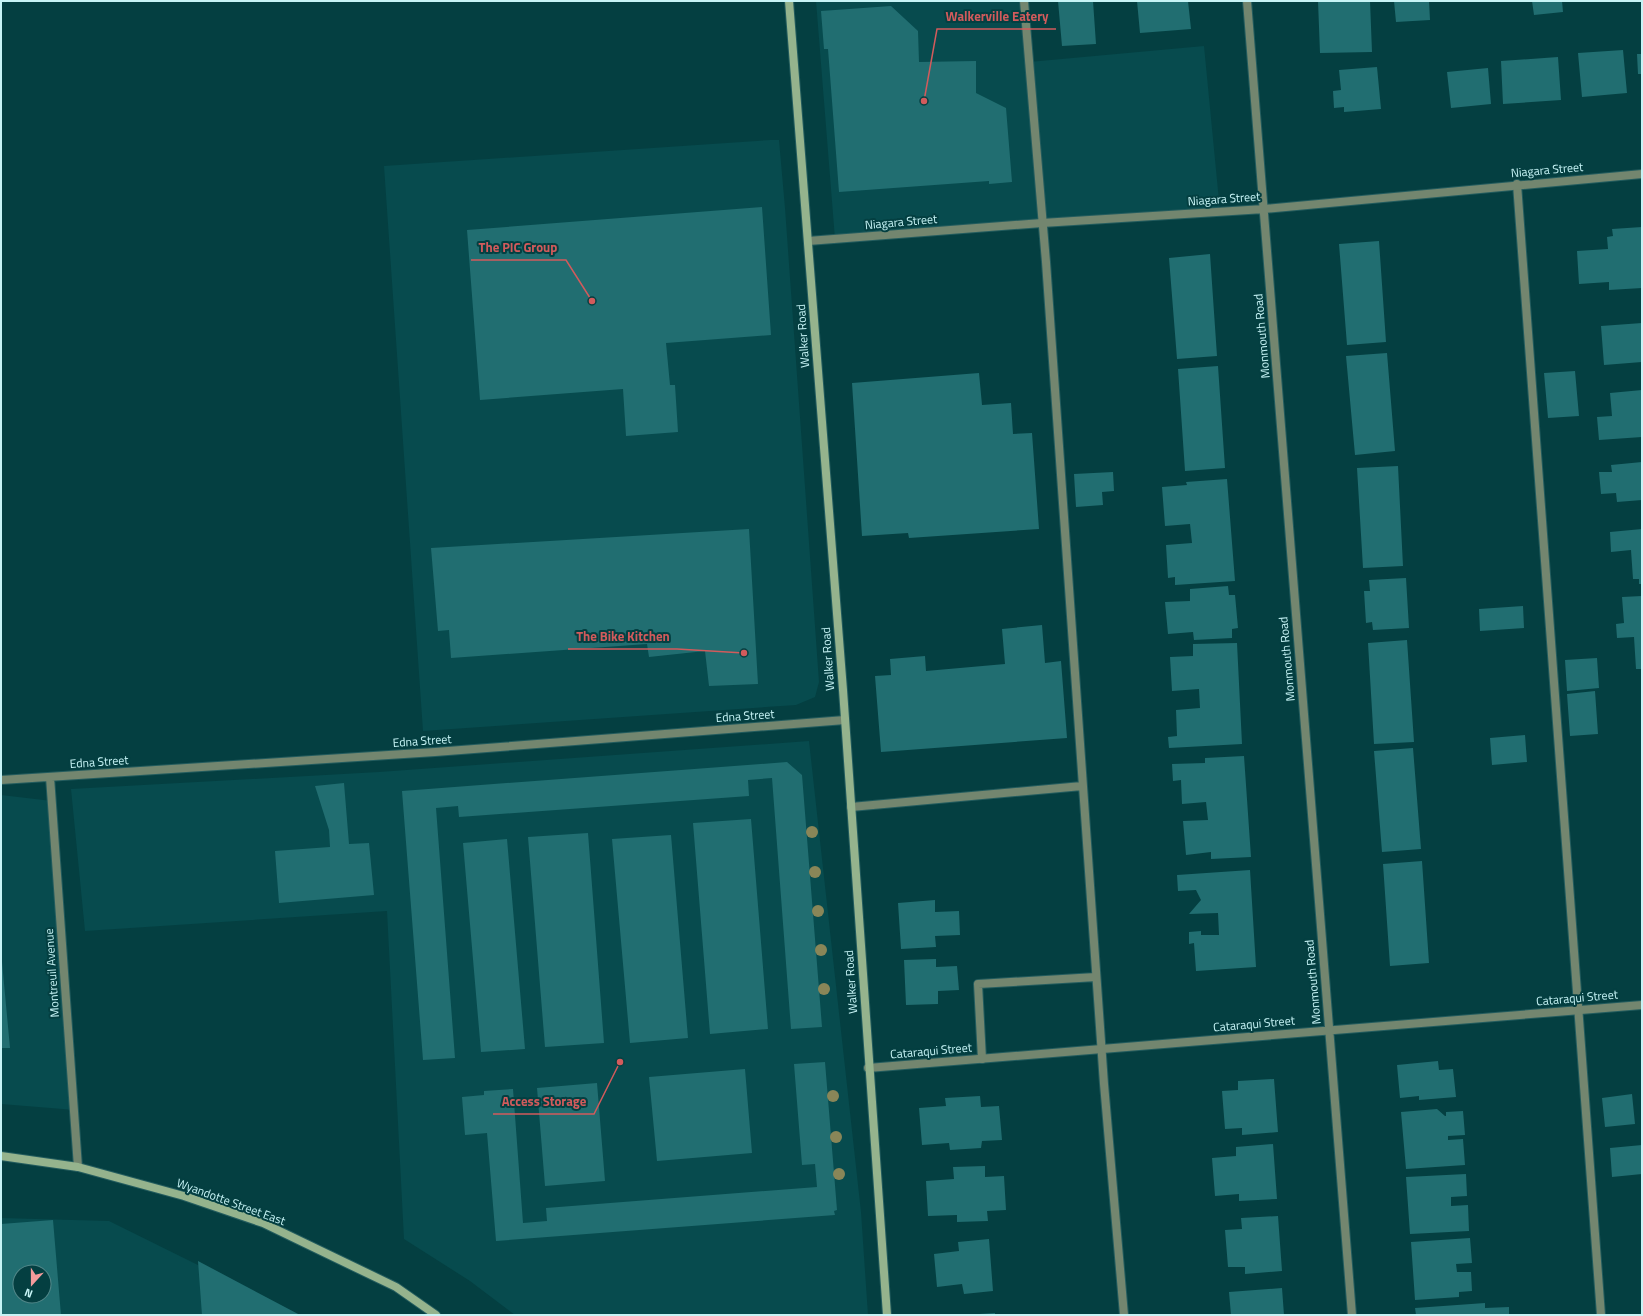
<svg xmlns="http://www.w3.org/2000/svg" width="1643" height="1316" viewBox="0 0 1643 1316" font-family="'Titillium Web',sans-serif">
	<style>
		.built { fill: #074b4e; fill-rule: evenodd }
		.building { fill: #216e71; fill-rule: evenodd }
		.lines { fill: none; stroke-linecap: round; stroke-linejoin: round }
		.lane-casing { stroke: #235c5e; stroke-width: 10 }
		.street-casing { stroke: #235c5e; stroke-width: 10 }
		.secondary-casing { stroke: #235c5e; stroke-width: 10 }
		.lane { stroke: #73866f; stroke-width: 8 }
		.street { stroke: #73866f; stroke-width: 8 }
		.secondary { stroke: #95b38d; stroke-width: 8 }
		.tree { fill: #898658 }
		.labels { text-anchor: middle; stroke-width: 4; stroke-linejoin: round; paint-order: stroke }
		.street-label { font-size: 12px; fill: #c7f4f6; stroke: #043f41 }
		.leader { fill: none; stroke: #d25b5c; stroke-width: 1.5 }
		.callout-dot { fill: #d25b5c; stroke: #043f41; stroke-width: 1.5 }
		.callout-label { font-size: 13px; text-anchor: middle; font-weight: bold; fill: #d25b5c; stroke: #043f41; stroke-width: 4; stroke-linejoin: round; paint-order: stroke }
	</style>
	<rect width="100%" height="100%" fill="#043f41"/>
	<path class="built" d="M816,1H1024L1029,62L1204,46L1220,211L835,239Z
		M771,140H779L785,208L819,682L815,697L796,705L423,731L384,166Z
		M809,741L861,1212L868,1315H515L470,1281L404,1239L387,911L85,931L71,789L379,772Z
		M1,795L52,801L75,1110L1,1104Z
		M1,1218L109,1221L299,1315H1ZM20,1272H44V1296H20Z"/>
	<path class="building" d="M1058,1H1093L1096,44L1062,46Z
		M1137,1H1188L1191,29L1140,33Z
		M1318,1H1370L1372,52L1320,53Z
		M1394,1H1429L1430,20L1396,22Z
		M1532,1H1562L1563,12L1534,15Z
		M891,6L918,31L919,62L976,61V93L1006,108L1012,182L989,184V181L839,192L828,49H824L821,11Z
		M1623,50L1627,93L1582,97L1578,53Z
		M1637,54H1642V74H1638Z
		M1558,57L1561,100L1503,104L1501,61Z
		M1377,67L1381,109L1344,112V107L1334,108L1333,91L1341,90L1339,70Z
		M1488,68L1491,104L1451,108L1447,72Z
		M762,207L771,335L666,343L670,385H675L678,432L626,436L623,389L480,400L467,230Z
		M1642,227V288L1609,290V282L1579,284L1577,251L1608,249L1607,237L1613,236L1612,229Z
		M1379,241L1386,342L1347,345L1339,244Z
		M1210,254L1217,356L1177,359L1169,258Z
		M1642,323V362L1604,365L1601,326Z
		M1387,353L1395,451L1355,455L1346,356Z
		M1218,366L1225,468L1185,471L1178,369Z
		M1575,371L1579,416L1548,418L1544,373Z
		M979,373L982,405L1011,403L1013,434L1032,433L1039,529L909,538L908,533L862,536L852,383Z
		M1642,390V437L1599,440L1597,417L1612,416L1610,393Z
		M1642,462V500L1617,502L1616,493L1601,494L1599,472H1612L1611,465Z
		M1398,466L1403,566L1363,568L1357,468Z
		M1113,472L1114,491L1102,492L1103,505L1076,507L1074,474Z
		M1227,479L1235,581L1175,585V577L1168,578L1166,545L1192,543L1190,524L1165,526L1162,487L1187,485L1186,482Z
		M749,529L758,684L709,686L705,651L649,657L647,644L451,658L449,630L438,631L431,548Z
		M1642,529V584H1639V579H1633L1631,550L1611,552L1610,532Z
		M1406,578L1409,628L1373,630L1372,622L1366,623L1364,591H1370L1369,580Z
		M1228,586L1229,595H1235L1238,628L1232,629V638L1194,640L1193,632L1168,634L1165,602L1190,601V589Z
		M1642,596V669H1636L1634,637L1617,638L1616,624L1624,623L1622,597Z
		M1523,606L1524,628L1480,631L1479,609Z
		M1042,625L1045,663L1061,661L1067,738L881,752L875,676L891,675L890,659L925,656L926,671L1005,664L1002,629Z
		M1407,640L1414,742L1374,744L1368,643Z
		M1237,643L1242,744L1169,748L1168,737L1177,736L1176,710L1200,708L1199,689L1172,691L1170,657L1193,656V644Z
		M1597,658L1599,688L1567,691L1565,660Z
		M1595,691L1598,734L1570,736L1567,694Z
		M1525,735L1527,762L1492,765L1490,738Z
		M1413,748L1421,849L1382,852L1374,751Z
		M1244,756L1251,857L1211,859V852L1186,855L1183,821L1208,820L1206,802L1182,804L1181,780L1173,781L1172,764L1205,763V758Z
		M787,762L802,775L822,1027L791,1029L772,778L748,780L749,796L459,817L458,806L436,808L455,1058L423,1060L402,791Z
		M344,783L349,844L369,843L374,895L279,903L275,851L330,847L329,830L315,786Z
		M751,819L768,1029L710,1034L693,823Z
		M588,833L604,1043L545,1047L528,837Z
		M671,835L688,1038L630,1043L612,839Z
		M507,839L525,1049L481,1052L463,843Z
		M1422,861L1429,963L1390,966L1383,864Z
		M1250,870L1256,967L1196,971L1194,943L1189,944V932L1201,931V935H1219L1218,913L1189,914L1201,900L1196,890L1178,891L1177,875Z
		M935,900V912L959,911L960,935L935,936L936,947L901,949L898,903Z
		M1,951L10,1048H1Z
		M936,959V967L957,966L959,990L938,991V1004L906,1005L904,960Z
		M1438,1061L1439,1070L1453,1069L1456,1097L1419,1100V1096L1400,1098L1397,1065Z
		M825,1062L837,1210L834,1211L835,1215L496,1241L487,1133L465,1135L462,1097L484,1095V1091L513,1089L523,1223L547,1221L546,1208L817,1187L815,1164L802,1165L794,1064Z
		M745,1069L752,1153L657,1161L649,1077Z
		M1274,1079L1278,1132L1242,1135V1128L1225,1129L1222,1091L1238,1090V1081Z
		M597,1083L605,1181L545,1186L537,1088Z
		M1632,1094L1635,1124L1605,1127L1602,1098Z
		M980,1096L981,1107L999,1106L1002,1140L982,1141L981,1148L950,1150L949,1143L922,1145L919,1108L946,1106L945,1098Z
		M1437,1109L1445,1116H1446V1112L1463,1111L1465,1135L1448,1136V1140L1463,1139L1465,1165L1406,1169L1401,1112Z
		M1273,1144L1277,1199L1239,1201V1194L1215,1196L1212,1158L1236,1156V1147Z
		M1642,1145V1174L1612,1177L1610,1148Z
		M985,1166V1177L1004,1176L1006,1210L987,1211L988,1221L957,1222V1215L928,1216L926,1181L954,1179L953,1167Z
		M1466,1174L1467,1196L1451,1197V1206L1468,1205L1469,1231L1410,1234L1406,1177Z
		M1278,1216L1282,1271L1245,1274V1267H1228L1225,1230L1242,1229L1241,1218Z
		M53,1220L61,1315H1V1224ZM20,1272H44V1296H20Z
		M1470,1238L1472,1263L1456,1264L1457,1272H1471L1472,1291L1459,1292V1297L1415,1300L1411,1242Z
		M989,1239L993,1291L964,1294L962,1284L937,1287L934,1254L959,1251L958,1242Z
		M198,1261L300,1315H202Z
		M1282,1288L1284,1315H1231L1229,1292Z
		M1485,1303V1308L1509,1307V1315H1416L1415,1308Z
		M995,1313V1315H979V1314Z"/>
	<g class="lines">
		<g class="lane-casing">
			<path id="lane" d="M1024,1L1046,262L1104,1084L1124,1315
				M1517,184L1601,1315
				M851,807L1082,786
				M982,1059L978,984L1096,977"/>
		</g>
		<g class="street-casing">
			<path id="street" d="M1247,1L1352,1315
				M808,241L1042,223L1264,209L1642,174
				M50,777L78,1167
				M1,780L435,752L845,720
				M868,1068L1642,1005"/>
		</g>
		<g class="secondary-casing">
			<path id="secondary" d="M789,1L843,690L887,1315
				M1,1156L78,1167L184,1196L263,1223L396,1287L436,1315"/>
		</g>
		<use href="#lane" class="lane"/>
		<use href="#street" class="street"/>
		<use href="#secondary" class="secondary"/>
	</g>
	<g class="tree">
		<circle cx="812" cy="832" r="6"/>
		<circle cx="815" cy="872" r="6"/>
		<circle cx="818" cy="911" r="6"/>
		<circle cx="821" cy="950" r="6"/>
		<circle cx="824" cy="989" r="6"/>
		<circle cx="833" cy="1096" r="6"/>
		<circle cx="836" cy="1137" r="6"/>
		<circle cx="839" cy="1174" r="6"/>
	</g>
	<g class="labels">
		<g class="street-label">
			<text transform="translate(1547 170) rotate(-5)" y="4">Niagara Street</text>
			<text transform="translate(1224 199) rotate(-4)" y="4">Niagara Street</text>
			<text transform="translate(901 222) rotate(-5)" y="4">Niagara Street</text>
			<text transform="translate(803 336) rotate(-94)" y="4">Walker Road</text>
			<text transform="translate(1262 336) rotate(-95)" y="4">Monmouth Road</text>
			<text transform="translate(828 659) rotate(-94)" y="4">Walker Road</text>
			<text transform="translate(1287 659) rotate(-95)" y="4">Monmouth Road</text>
			<text transform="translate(745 716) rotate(-4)" y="4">Edna Street</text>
			<text transform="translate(422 741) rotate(-4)" y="4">Edna Street</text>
			<text transform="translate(99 762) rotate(-4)" y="4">Edna Street</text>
			<text transform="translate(52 973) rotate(-94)" y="4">Montreuil Avenue</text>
			<text transform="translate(851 982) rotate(-94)" y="4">Walker Road</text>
			<text transform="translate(1313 982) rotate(-95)" y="4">Monmouth Road</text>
			<text transform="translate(1577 998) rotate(-5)" y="4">Cataraqui Street</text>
			<text transform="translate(1254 1024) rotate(-5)" y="4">Cataraqui Street</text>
			<text transform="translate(931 1051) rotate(-5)" y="4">Cataraqui Street</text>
			<text transform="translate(231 1202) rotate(20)" y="4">Wyandotte Street East</text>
		</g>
	</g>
	<path class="leader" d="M924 101L937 29H1056M592 301L566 260H471M744 653L677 649H568M620 1062L594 1114H493"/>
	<g class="callout-dot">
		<circle cx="924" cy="101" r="4"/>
		<circle cx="592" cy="301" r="4"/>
		<circle cx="744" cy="653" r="4"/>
		<circle cx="620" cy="1062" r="4"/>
	</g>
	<g class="callout-label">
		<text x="997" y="21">Walkerville Eatery</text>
		<text x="518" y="252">The PIC Group</text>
		<text x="623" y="641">The Bike Kitchen</text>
		<text x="544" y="1106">Access Storage</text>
	</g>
	<rect width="1643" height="1316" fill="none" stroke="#c7f4f6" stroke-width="4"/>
	<g transform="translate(32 1284) rotate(201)"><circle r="19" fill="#043f41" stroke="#528789"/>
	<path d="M0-3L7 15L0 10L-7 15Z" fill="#f59b9c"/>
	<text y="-6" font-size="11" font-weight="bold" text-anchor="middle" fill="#c7f4f6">N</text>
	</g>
</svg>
